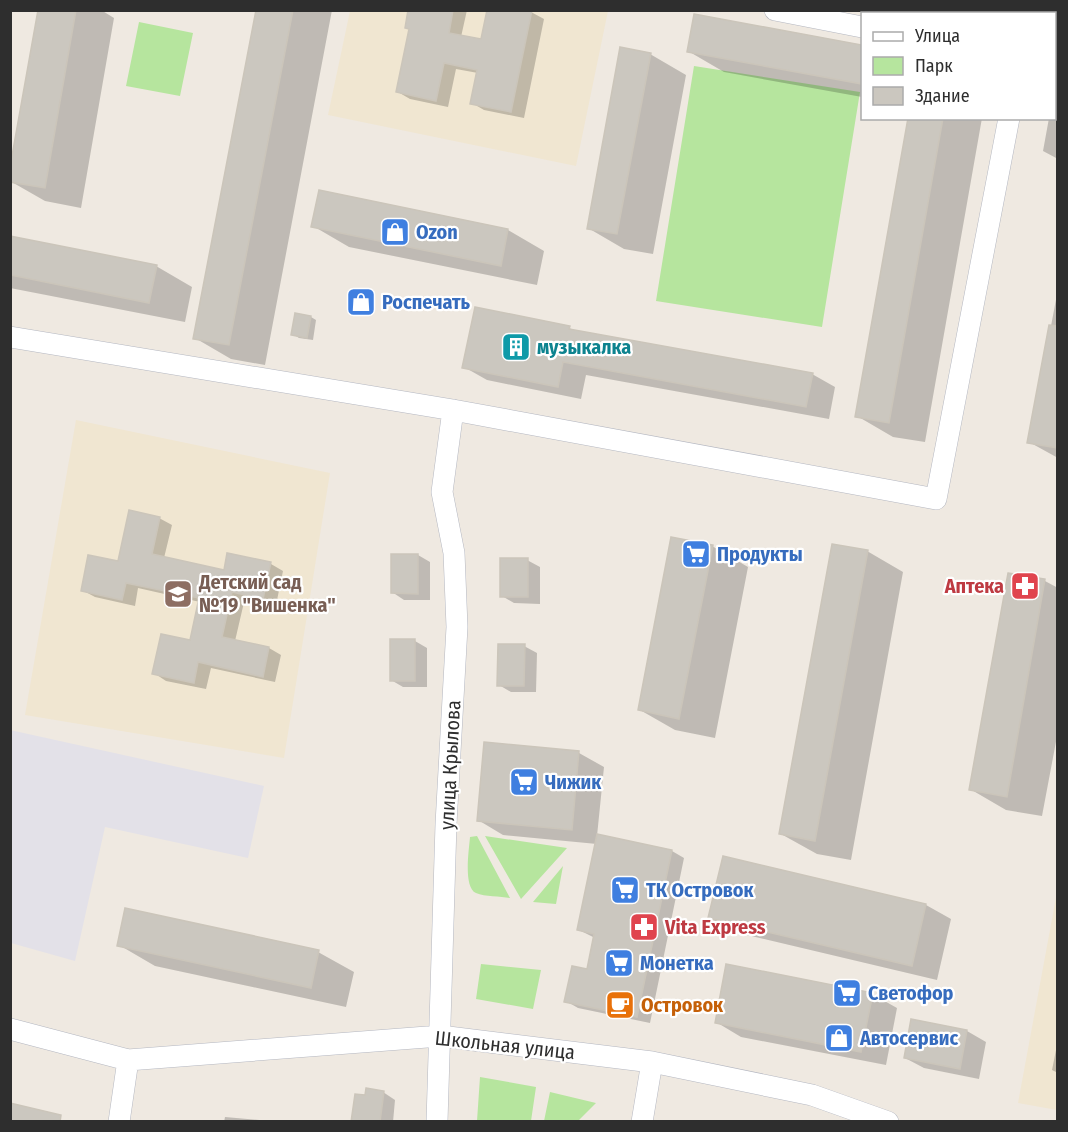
<svg xmlns="http://www.w3.org/2000/svg" width="1068" height="1132" viewBox="0 0 1068 1132" font-family="'Fira Sans Condensed',sans-serif">
	<style>
		.industrial { fill: #e3e1e8 }
		.education { fill: #f0e6d1 }
		.green { fill: #b6e59e }
		.shadow { fill: #0003 }
		.building { fill: #cbc7bf; stroke: #cbc5ba; stroke-width: 1.5 }
		.lines { fill: none; stroke-linecap: round; stroke-linejoin: round }
		.minor-casing { stroke: #b4b7c1; stroke-width: 22 }
		.minor { stroke: #fff; stroke-width: 21 }
		.labels { text-anchor: middle; stroke-width: 4.5; stroke-linejoin: round; paint-order: stroke }
		.shop-label { font-size: 20px; font-weight: bold; fill: #366cbe; stroke: #fff; text-anchor: start }
		.culture-label { font-size: 20px; font-weight: bold; fill: #0d838f; stroke: #fff; text-anchor: start }
		.education-label { font-size: 20px; font-weight: bold; fill: #785e54; stroke: #fff; text-anchor: start }
		.health-label { font-size: 20px; font-weight: bold; fill: #be3a42; stroke: #fff; text-anchor: end }
		.street-label { font-size: 20px; fill: #2e2e2e; stroke: #fff }
		.food-label { font-size: 20px; font-weight: bold; fill: #c56008; stroke: #fff; text-anchor: start }
	</style>
	<rect width="100%" height="100%" fill="#efe9e1"/>
	<path class="industrial" d="M10,730L264,786L248,858L105,827L75,961L11,943Z"/>
	<path class="education" d="M350,11H608L576,166L328,115Z
		M76,420L330,473L284,758L25,715Z
		M1057,892V1110L1018,1103Z"/>
	<path class="green" d="M139,22L193,33L180,96L126,86Z
		M694,66L860,92L822,327L656,301Z
		M477,836L510,898C500,896 485,897 476,893C463,887 469,850 470,837Z
		M485,836L567,848L521,899Z
		M563,866L556,904L533,902Z
		M481,964L541,970L533,1009L476,999Z
		M480,1077L536,1087L531,1121H477Z
		M550,1092L596,1103L578,1121H544Z"/>
	<path class="shadow" d="M39,10H101L114,18L81,208L45,201L10,181Z
		M257,10H332L265,365L231,359L195,338Z
		M410,10H467L461,37L482,41L531,12L544,19L524,118L484,110L472,103L478,73L456,69L448,107L410,99L398,92L411,30Z
		M695,16L862,47V97L724,72L688,51Z
		M650,54L686,75L653,254L624,249L588,228Z
		M1054,93L1058,94V159L1043,151L1049,118H1054Z
		M909,118H982L925,442L893,437L857,416Z
		M320,192L508,230L544,251L537,285L349,247L313,226Z
		M10,238L156,266L192,287L185,322L10,288Z
		M1058,289V458L1029,442Z
		M311,317L316,320L313,340L299,338L293,334Z
		M569,328L576,331L812,374L835,387L829,419L586,375L581,399L487,380L464,367Z
		M159,518L172,525L164,558L225,571L228,555L271,564L283,571L276,605L245,598L235,641L269,648L281,655L275,682L211,668L206,689L166,681L154,673L191,642L200,602L138,588L135,606L95,597L82,590L119,563Z
		M712,546L748,567L715,738L675,730L640,710Z
		M867,551L903,572L851,860L817,854L781,834Z
		M418,555L430,562V600H404L392,592Z
		M527,560L540,567V604L514,603L502,596Z
		M1009,574L1045,581L1058,588V731L1042,816L1006,810L970,789Z
		M415,641L427,648V687H403L391,680Z
		M524,646L537,653L536,692H511L499,685Z
		M485,744L579,753L604,767L597,836L672,851L684,858L650,1023L578,1008L566,1001L588,971L595,938L579,930L597,844L503,835L478,820Z
		M724,858L926,905L951,919L937,980L734,932L709,918Z
		M119,945L318,952L354,972L346,1007L155,966Z
		M872,994L897,1008L886,1065L741,1037L716,1022Z
		M912,1021L967,1031L986,1042L979,1079L924,1068L905,1058Z
		M1057,1045H1058V1073L1052,1070Z
		M383,1092L395,1100L393,1122H353Z
		M225,1117L270,1121L271,1122H224Z"/>
	<path class="building" d="M38,10H76L45,188L10,182V167Z
		M256,10H293L229,345L193,339Z
		M408,10H453L449,33L481,39L487,10H532L511,112L470,104L477,70L444,63L436,101L396,92L409,29L405,28Z
		M694,14L862,45V84L687,52Z
		M620,47L651,53L617,234L587,229Z
		M908,118H943L889,423L855,417Z
		M319,190L508,229L501,266L311,227Z
		M10,236L157,265L149,303L10,275Z
		M475,307L570,326L569,329L813,373L806,407L563,362L558,387L462,368Z
		M295,313L311,316L307,338L291,335Z
		M1049,325L1058,326V448L1027,443Z
		M129,510L160,517L152,554L224,570L227,553L271,562L263,599L232,592L222,637L269,647L263,677L198,662L194,683L152,674L161,634L190,640L199,598L126,583L122,600L81,591L88,555L118,561Z
		M671,537L713,545L679,719L638,710Z
		M832,544L868,550L815,841L779,834Z
		M391,554H418V594L391,593Z
		M500,558H528V597H500Z
		M1008,573L1045,579L1007,797L969,790Z
		M390,639H415V681H390Z
		M498,644H525L524,686H497Z
		M484,742L579,751L572,830L477,821Z
		M597,834L672,850L637,1017L564,1002L572,966L587,969L594,934L577,930Z
		M723,856L926,904L912,966L708,918Z
		M125,908L319,950L311,988L117,946Z
		M726,964L873,993L861,1052L715,1023Z
		M911,1019L967,1030L960,1069L904,1058Z
		M366,1088L384,1091L380,1122H351L355,1094L365,1095Z
		M10,1103L61,1115L60,1122H10Z"/>
	<g class="lines">
		<g class="minor-casing">
			<path id="minor" d="M775,10L862,27
				M1054,63H1058
				M10,337L453,410L936,499L1009,118
				M10,1029L128,1060L440,1036L652,1062L812,1095L888,1122
				M119,1122L128,1060
				M437,1122L446,824L457,627L454,553L442,492L453,410
				M642,1122L652,1062"/>
		</g>
		<use href="#minor" class="minor"/>
	</g>
	<defs>
		<g id="shop-square" transform="scale(1.5)"><rect x="-9" y="-9" width="18" height="18" rx="4" fill="#3f7fe0" stroke="#fff"/><path d="M-5-2.5h2.3a2.7 3.5 0 0 1 5.4 0H5L5.5 6h-11ZM-1.5-2.5h3a1.5 2.3 0 0 0-3 0Z" fill="#fff"/></g>
		<g id="building-square" transform="scale(1.5)"><rect x="-9" y="-9" width="18" height="18" rx="4" fill="#0f9aa8" stroke="#fff"/><path d="M-4-6H4V6H1V3H-1V6H-4ZM-2.5-4.3h1.7v1.8h-1.7ZM.8-4.3h1.7v1.8H.8ZM-2.5-1h1.7V.8h-1.7ZM.8-1h1.7V.8H.8Z" fill="#fff"/></g>
		<g id="supermarket-square" transform="scale(1.5)"><rect x="-9" y="-9" width="18" height="18" rx="4" fill="#3f7fe0" stroke="#fff"/><path d="M-6-5.5h2.5l.6 2H6L4.5 2H-2.5L-4.4-4H-6ZM-1.5 3.2a1.3 1.3 0 1 0 .1 0ZM3 3.2a1.3 1.3 0 1 0 .1 0Z" fill="#fff"/></g>
		<g id="pharmacy-square" transform="scale(1.5)"><rect x="-9" y="-9" width="18" height="18" rx="4" fill="#e0444e" stroke="#fff"/><path d="M-2-6h4v4h4v4h-4v4h-4v-4h-4v-4h4Z" fill="#fff"/></g>
		<g id="school-square" transform="scale(1.5)"><rect x="-9" y="-9" width="18" height="18" rx="4" fill="#8d6e63" stroke="#fff"/><path d="M0-5L7-2L0 1L-7-2ZM-4 1L0 2.5L4 1V4Q0 6-4 4Z" fill="#fff"/></g>
		<g id="cafe-square" transform="scale(1.5)"><rect x="-9" y="-9" width="18" height="18" rx="4" fill="#e8710a" stroke="#fff"/><path d="M-5.5-4.5H6V0H3Q3 3.5 0 3.5H-2.5Q-5.5 3.5-5.5 0ZM3-3.2v2h1.7v-2ZM-6 4.5H4V6H-6Z" fill="#fff"/></g>
	</defs>
	<g fill-rule="evenodd">
		<use href="#shop-square" x="395" y="232"/>
		<use href="#shop-square" x="361" y="302"/>
		<use href="#building-square" x="516" y="347"/>
		<use href="#supermarket-square" x="696" y="554"/>
		<use href="#pharmacy-square" x="1025" y="586"/>
		<use href="#school-square" x="178" y="594"/>
		<use href="#supermarket-square" x="524" y="782"/>
		<use href="#supermarket-square" x="625" y="890"/>
		<use href="#pharmacy-square" x="644" y="927"/>
		<use href="#supermarket-square" x="619" y="963"/>
		<use href="#supermarket-square" x="847" y="993"/>
		<use href="#cafe-square" x="620" y="1005"/>
		<use href="#shop-square" x="839" y="1038"/>
	</g>
	<g class="labels">
		<g class="shop-label">
			<text x="416" y="239">Ozon</text>
			<text x="382" y="309">Роспечать</text>
			<text x="717" y="561">Продукты</text>
			<text x="545" y="789">Чижик</text>
			<text x="646" y="897">ТК Островок</text>
			<text x="640" y="970">Монетка</text>
			<text x="868" y="1000">Светофор</text>
			<text x="860" y="1045">Автосервис</text>
		</g>
		<g class="culture-label">
			<text x="537" y="354">музыкалка</text>
		</g>
		<g class="education-label">
			<text x="199" y="589">Детский сад<tspan x="199" dy="23">№19 "Вишенка"</tspan></text>
		</g>
		<g class="health-label">
			<text x="1004" y="593">Аптека</text>
			<text x="665" y="934" text-anchor="start">Vita Express</text>
		</g>
		<g class="street-label">
			<text transform="translate(450 765) rotate(-87)" y="7">улица Крылова</text>
			<text transform="translate(505 1045) rotate(6)" y="7">Школьная улица</text>
		</g>
		<g class="food-label">
			<text x="641" y="1012">Островок</text>
		</g>
	</g>
	<rect width="1068" height="1132" fill="none" stroke="#2e2e2e" stroke-width="24"/>
	<rect x="861" y="12" width="195" height="108" fill="#ffffff" stroke="#ababab" stroke-width="1.5"/>
	<rect x="873" y="32" width="30" height="9" fill="#ffffff" stroke="#ababab" stroke-width="1.5"/>
	<text x="915" y="42" font-size="18" fill="#2e2e2e">Улица</text>
	<rect x="873" y="57" width="30" height="18" fill="#b6e59e" stroke="#ababab" stroke-width="1.5"/>
	<text x="915" y="72" font-size="18" fill="#2e2e2e">Парк</text>
	<rect x="873" y="87" width="30" height="18" fill="#cbc7bf" stroke="#ababab" stroke-width="1.5"/>
	<text x="915" y="102" font-size="18" fill="#2e2e2e">Здание</text>
</svg>
